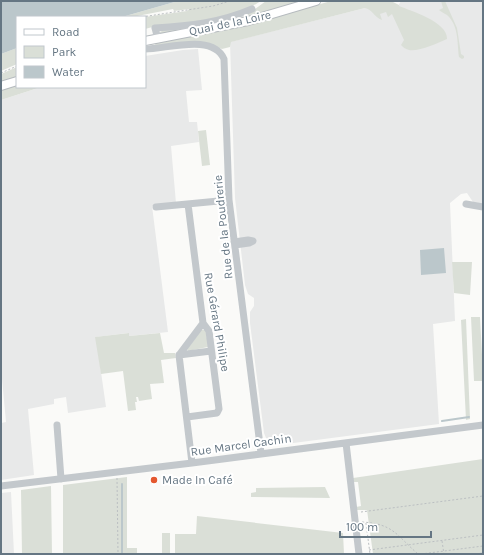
<svg xmlns="http://www.w3.org/2000/svg" width="484" height="555" viewBox="0 0 484 555" font-family="Karla,sans-serif">
	<style>
		.built { fill: #e8e9e9 }
		.green { fill: #dadfd7 }
		.water { fill: #bbc7cb }
		.lines { fill: none; stroke-linecap: round; stroke-linejoin: round }
		.stream { stroke: #bbc7cb; stroke-width: 2 }
		.major-casing { stroke: #b5babe; stroke-width: 10 }
		.path { stroke: #bbbfc2; stroke-width: 1; stroke-dasharray: 2 2; stroke-linecap: butt }
		.minor { stroke: #c3c8cc; stroke-width: 7 }
		.major { stroke: #fff; stroke-width: 8 }
		.poi-dot { fill: #e4572e; stroke: #fff; stroke-width: 1.5 }
		.labels { text-anchor: middle; stroke-width: 4; stroke-linejoin: round; paint-order: stroke }
		.street-label { font-size: 12px; fill: #657683; stroke: #fff }
		.poi-label { font-size: 12px; fill: #657683; stroke: #fff; text-anchor: start }
	</style>
	<rect width="100%" height="100%" fill="#fafaf8"/>
	<path class="built" d="M401,1H483V204L473,202L467,193L461,194L450,203L455,321L433,324L439,424L278,445L274,444L266,438L264,433L250,323V312L254,306V298L248,294L245,285L235,198L230,42L365,8L398,6Z
		M198,49L202,90L186,91L189,122H197L199,142L171,146L176,203L152,206L168,332L129,336L128,333L96,337L106,407L68,413L66,397L54,399V404L28,409L34,475L1,480V423L6,422L1,368V100L41,87H145V56L183,50Z
		M11,492L14,554H1V493Z"/>
	<path class="green" d="M178,1H261C248,10 222,18 206,20C186,24 165,23 145,29V17L187,11L189,9L174,11L173,9L132,17H122Z
		M266,1H305L236,21L160,34V32L164,30L223,22L239,18L247,15Z
		M331,1H391L399,5V6C411,11 448,22 447,39C438,43 418,52 409,50C405,49 403,47 401,45L404,40L392,14L388,17L386,12L380,14L382,20C374,17 372,9 365,8L231,42L230,47L222,49L212,45H155L156,43L243,26Z
		M441,1H445L457,28L461,54L464,56V58L462,59L459,57C457,42 459,26 447,15C444,13 441,12 439,10L443,8Z
		M17,48V64L1,71V54Z
		M17,67V78L1,82V74Z
		M17,84V87H41L1,100V90Z
		M206,130L210,165L202,166L198,131Z
		M452,262H472L470,295L454,293Z
		M471,317H480L482,355L483,356V383L482,381H474Z
		M466,319L470,419L466,420L461,320Z
		M201,330H206L208,347L188,351L187,349Z
		M129,333V336L160,333L164,353H175L176,358L161,360L164,383L150,384L152,399L139,401L138,397H136L137,402H135L136,410L128,411L123,371L101,374L95,337Z
		M483,459V554H373L367,510H357L356,507L361,506L358,482H353V478Z
		M127,477V548H137V554H63V485Z
		M51,486L52,554H22L21,490Z
		M325,487L330,498L251,497V493L256,492V488Z
		M197,516L343,533L344,554H175V534H196Z
		M162,533H170V554H162Z"/>
	<path class="water" d="M1,1H178L122,17H17V48L1,54Z
		M444,248L446,273L421,275L420,250Z"/>
	<g class="lines">
		<path class="stream" d="M442,421L469,417
			M122,484V554"/>
		<g class="major-casing">
			<path id="major" d="M145,41L248,21L316,1
				M1,86L17,81"/>
		</g>
		<path class="path" d="M142,17L213,6L230,1
			M1,73L17,66
			M117,478L118,554
			M361,512L483,496
			M362,522C394,524 396,535 418,554
			M366,523L370,554
			M442,541L444,554
			M369,550L483,535
			M421,554L483,546
			M472,554L483,553"/>
		<path class="minor" d="M158,39L155,28C190,26 219,23 252,9
			M145,49C167,49 213,33 224,59L229,200L261,453
			M466,204L483,207
			M156,207L229,200
			M234,242L248,240L253,241L249,243L235,245
			M179,355L211,351
			M187,417L217,413L219,409L209,331L203,323L188,204
			M57,425L61,479
			M346,443L359,554
			M192,463L179,355L203,323
			M1,486L192,463L483,425"/>
		<use href="#major" class="major"/>
	</g>
	<circle class="poi-dot" cx="154" cy="480" r="4"/>
	<g class="labels">
		<g class="street-label">
			<text transform="translate(230 23) rotate(-12)" y="4">Quai de la Loire</text>
			<text transform="translate(223 227) rotate(-96)" y="4">Rue de la Poudrerie</text>
			<text transform="translate(217 322) rotate(80)" y="4">Rue Gérard Philipe</text>
			<text transform="translate(241 445) rotate(-8)" y="4">Rue Marcel Cachin</text>
		</g>
		<g class="poi-label">
			<text x="162" y="484">Made In Café</text>
		</g>
	</g>
	<rect width="484" height="555" fill="none" stroke="#657683" stroke-width="4"/>
	<rect x="16" y="16" width="130" height="72" fill="#ffffff" stroke="#c1c8cd"/>
	<rect x="24" y="29" width="20" height="6" fill="#ffffff" stroke="#c1c8cd"/>
	<text x="52" y="36" font-size="12" fill="#657683">Road</text>
	<rect x="24" y="46" width="20" height="12" fill="#dadfd7" stroke="#c1c8cd"/>
	<text x="52" y="56" font-size="12" fill="#657683">Park</text>
	<rect x="24" y="66" width="20" height="12" fill="#bbc7cb" stroke="#c1c8cd"/>
	<text x="52" y="76" font-size="12" fill="#657683">Water</text>
	<path d="M340 531v6h91v-6" fill="none" stroke="#657683" stroke-width="2"/>
	<text x="346" y="531" font-size="12" fill="#657683" stroke="#ffffff" stroke-width="3" paint-order="stroke">100 m</text>
</svg>
